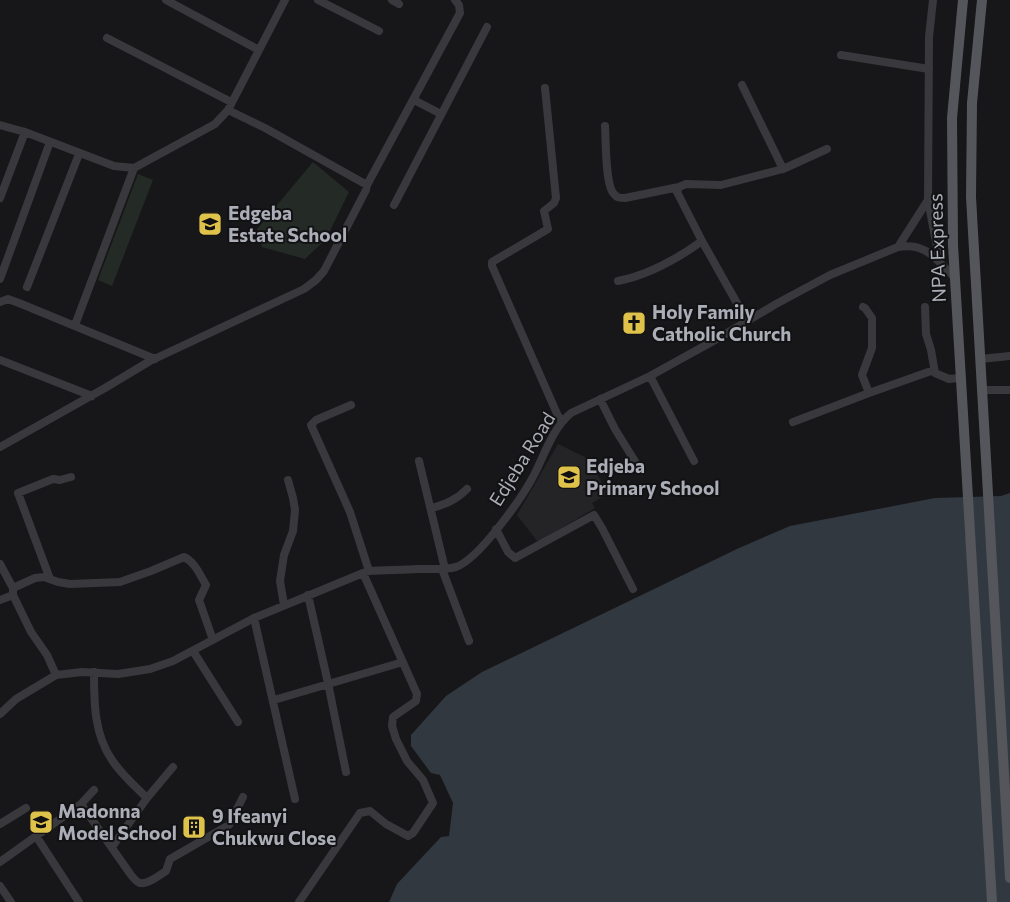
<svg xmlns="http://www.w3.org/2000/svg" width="1010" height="902" viewBox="0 0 1010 902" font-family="Commissioner,sans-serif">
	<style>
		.built { fill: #242326 }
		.green { fill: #242a25 }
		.water { fill: #323840 }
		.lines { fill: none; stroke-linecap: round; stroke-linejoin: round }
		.minor { stroke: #39393d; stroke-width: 8 }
		.major { stroke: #55555c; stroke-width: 10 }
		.labels { text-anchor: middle; stroke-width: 4; stroke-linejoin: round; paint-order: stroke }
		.poi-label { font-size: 19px; font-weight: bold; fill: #abadb7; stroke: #121214; text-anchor: start }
		.street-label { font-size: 19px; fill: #abadb7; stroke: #121214 }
	</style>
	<rect width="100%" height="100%" fill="#171719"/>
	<path class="built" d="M558,444L591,460L607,494L592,503L595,508L538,542L517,515Z"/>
	<path class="green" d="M313,162L349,192L326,239L305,259L262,247L257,229Z
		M138,174L153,180L112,286L98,280Z"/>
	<path class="water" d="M1010,493V902H389L397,884L441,837L449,836L453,803L440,775L431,773L411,746V735L446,696L482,672L739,548L790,526L935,498L1001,496Z"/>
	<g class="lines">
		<path class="minor" d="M166,0L259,50
			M318,0L379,31
			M392,0L399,4
			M933,0L929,37L928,200L940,263
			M107,38L231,102
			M841,55L929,69
			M742,85L783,169L721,185L686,184L679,187L677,192L702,241L747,321
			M545,88L556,198L554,203L544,211L548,229L492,262V266L558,416L562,421
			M414,100L441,114
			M0,125L25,132L114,166L134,168L215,124L228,110L285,0
			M605,126C606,140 605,185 614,194C617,198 620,198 625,198L679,187
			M783,169L827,149
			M367,185L460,13L459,5L455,0
			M0,198L25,132
			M394,205L487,27
			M898,247L928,200
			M0,279L50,142
			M618,281C649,275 677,259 702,241
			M27,287L79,154
			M0,302L8,299L19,303L155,359
			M863,307L865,308L872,318V348L862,375L869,393L934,370
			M925,307L926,334L931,350L935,373L949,379L960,378
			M75,325L134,168
			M980,359L1010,356
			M0,360L92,396
			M650,376L694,461
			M981,390H1010
			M600,399L615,429L636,463
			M351,405L316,420L311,425L350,512L369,571
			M793,422L869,393
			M0,447L105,388L150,361L304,289L316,280L324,271L366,190L367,185L265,128L228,110
			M419,461L445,569
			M432,508C446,504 456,500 467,489
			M496,529L508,552L515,558L594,515L602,528L633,589
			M0,564L13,588V595L31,632L47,655L56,675
			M442,569L469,641
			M50,579L18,493L53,479L60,480L71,477
			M13,588L35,578L44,577L58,582L70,584L120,582L151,571L184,557C195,562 200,575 206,585L199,600L213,640
			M308,595L328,683L346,772
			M0,600L13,595
			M284,605L280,581L284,555L293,531L295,510L293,498L288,480
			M254,618L295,799
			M193,651L238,722
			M94,672C94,702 94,734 112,760C121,774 135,786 147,798
			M274,700L403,662
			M0,714L16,699L56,675L82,672L118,674L150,669L173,661L254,618L363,573L369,571C385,570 402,570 418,569C431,569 444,570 456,567C479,559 522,498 534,475C545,454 552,429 571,413L650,376L717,339L776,304L830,275L898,247C926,242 936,259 955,278
			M81,804L131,875C133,877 136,882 140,883C147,885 160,875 166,871L170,859L229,825L243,797
			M0,824L26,808
			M36,836L79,902
			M112,847L147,798L173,767
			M0,862L81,804L94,790
			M0,886L11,902
			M299,902L360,813L370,811L386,824L408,836L413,833L433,803L423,780L407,761L396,739L392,726L393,717L416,701L417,694L363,573"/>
		<path class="major" d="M963,0L952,118L953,245L992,902
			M982,0L972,103L971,197L1010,878"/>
	</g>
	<defs>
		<g id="school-square" transform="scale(1.25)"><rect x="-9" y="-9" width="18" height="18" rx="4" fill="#dec24a" stroke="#121214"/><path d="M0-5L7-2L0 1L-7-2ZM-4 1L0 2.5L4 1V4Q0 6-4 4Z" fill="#111"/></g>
		<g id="church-square" transform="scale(1.25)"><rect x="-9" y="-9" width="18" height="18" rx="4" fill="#dec24a" stroke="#121214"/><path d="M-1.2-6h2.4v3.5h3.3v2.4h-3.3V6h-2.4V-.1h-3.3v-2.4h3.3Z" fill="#111"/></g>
		<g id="building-square" transform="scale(1.25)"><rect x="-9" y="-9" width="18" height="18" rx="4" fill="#dec24a" stroke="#121214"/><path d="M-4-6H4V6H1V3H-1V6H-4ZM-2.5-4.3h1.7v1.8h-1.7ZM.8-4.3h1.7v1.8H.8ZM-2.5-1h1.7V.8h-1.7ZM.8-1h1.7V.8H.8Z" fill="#111"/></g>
	</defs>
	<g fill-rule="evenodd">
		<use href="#school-square" x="210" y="224"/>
		<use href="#church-square" x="634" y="323"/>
		<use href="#school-square" x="569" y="477"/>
		<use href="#school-square" x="41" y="822"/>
		<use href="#building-square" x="194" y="827"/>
	</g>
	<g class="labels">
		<g class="poi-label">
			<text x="228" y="220">Edgeba<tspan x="228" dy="22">Estate School</tspan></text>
			<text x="652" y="319">Holy Family<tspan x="652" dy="22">Catholic Church</tspan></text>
			<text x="586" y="473">Edjeba<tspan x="586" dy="22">Primary School</tspan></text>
			<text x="58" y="818">Madonna<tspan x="58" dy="22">Model School</tspan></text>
			<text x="212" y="823">9 Ifeanyi<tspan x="212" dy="22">Chukwu Close</tspan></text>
		</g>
		<g class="street-label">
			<text transform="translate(937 248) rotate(-92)" y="7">NPA Express</text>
			<text transform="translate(522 459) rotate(-58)" y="7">Edjeba Road</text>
		</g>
	</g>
</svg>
